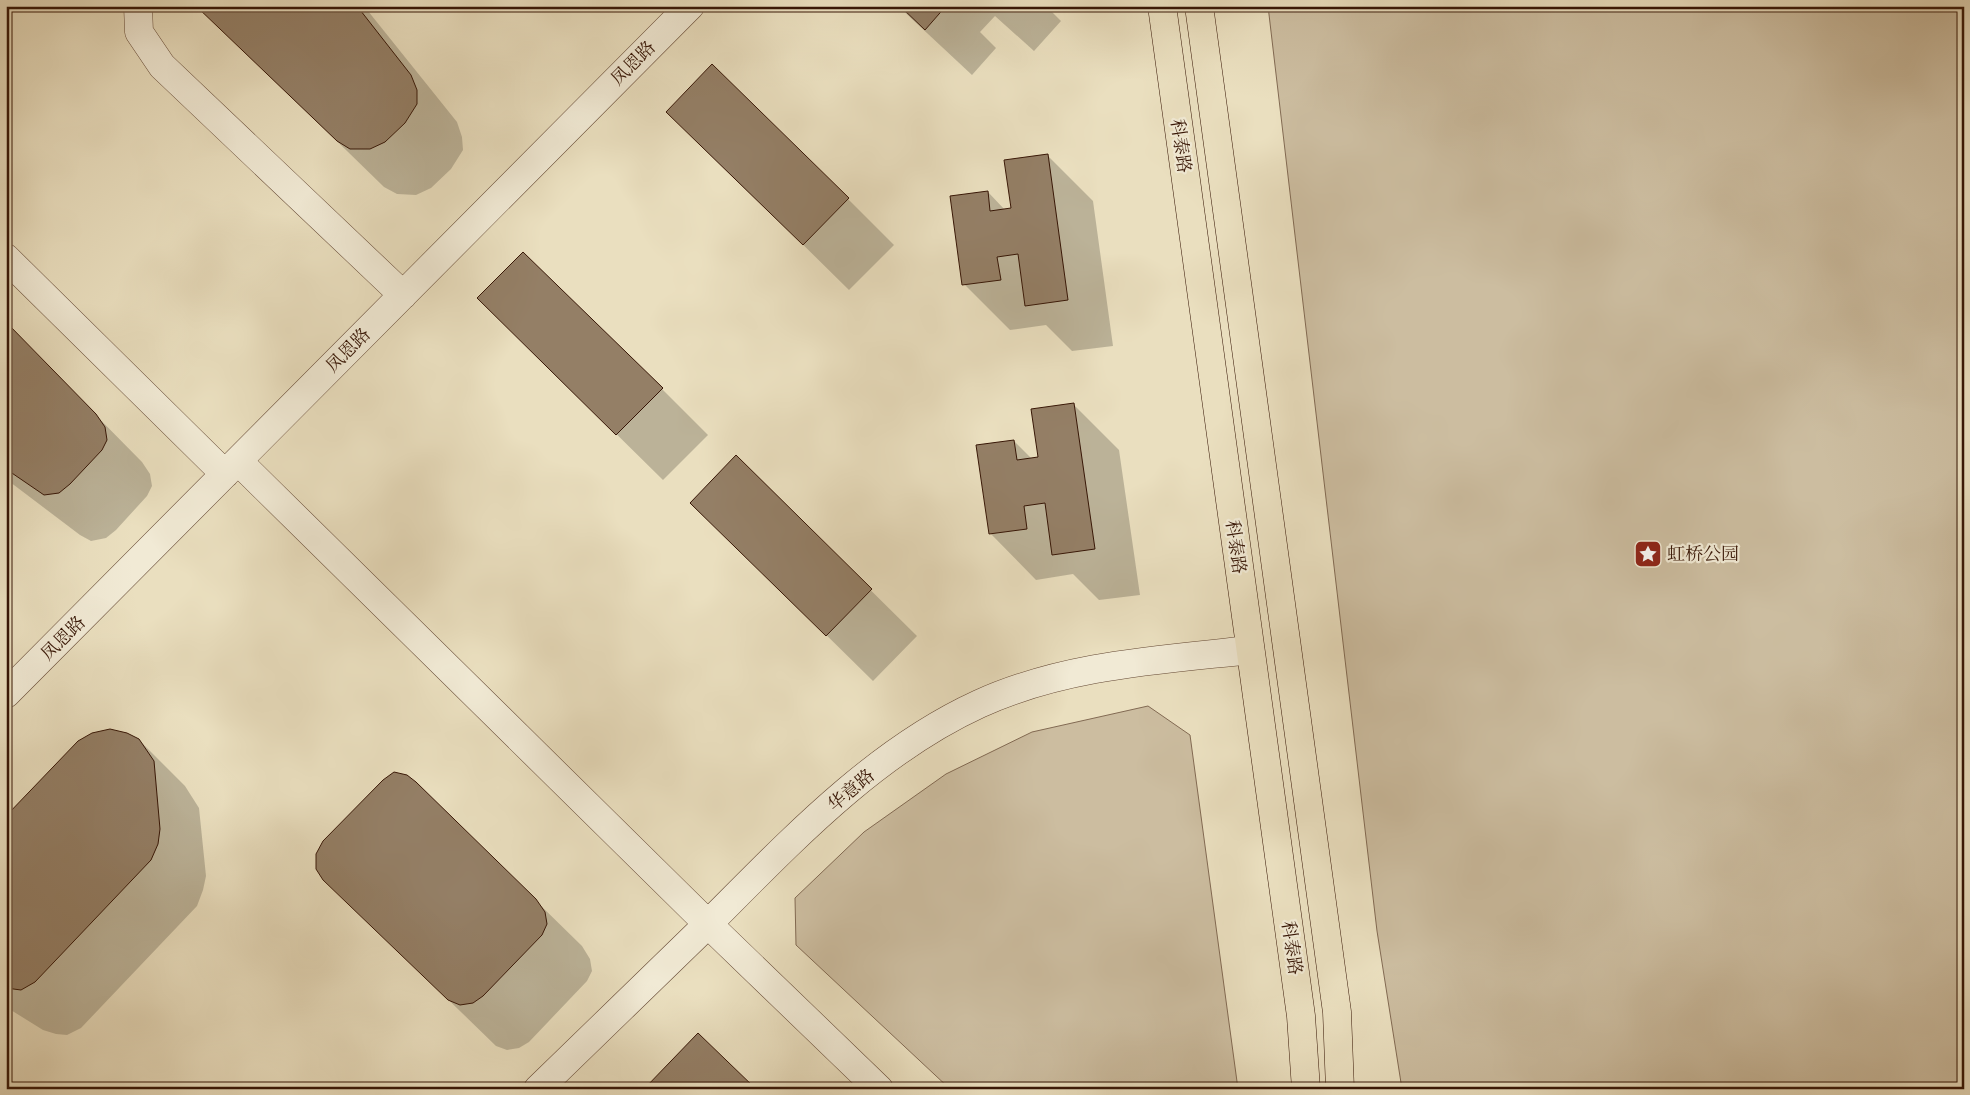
<svg xmlns="http://www.w3.org/2000/svg" width="1970" height="1095" viewBox="0 0 1970 1095" font-family="'IM FELL Double Pica','Noto Serif SC',serif">
	<style>
		.green { fill: #ccbda0; stroke: #826a53 }
		.shadow { fill: #0003 }
		.building { fill: #947f66; stroke: #371606 }
		.lines { fill: none; stroke-linecap: round; stroke-linejoin: round }
		.minor-casing { stroke: #644834; stroke-width: 29 }
		.major-casing { stroke: #371606; stroke-width: 29 }
		.minor { stroke: #f1ead5; stroke-width: 28 }
		.major { stroke: #eadfbf; stroke-width: 28 }
		.labels { text-anchor: middle; stroke-width: 4.5; stroke-linejoin: round; paint-order: stroke }
		.street-label { font-size: 18px; fill: #371606; stroke: #f1ead5 }
		.poi-label { font-size: 18px; fill: #371606; stroke: #f1ead5; text-anchor: start }
	</style>
	<rect width="100%" height="100%" fill="#eadfbf"/>
	<filter id="stains"><feTurbulence type="fractalNoise" baseFrequency=".004" numOctaves="4"/><feColorMatrix values="0 0 0 0 .2 0 0 0 0 .09 0 0 0 0 .02 0 0 0 .5 -.17"/></filter>
	<radialGradient id="worn" r=".72"><stop offset=".6" stop-color="#630" stop-opacity="0"/><stop offset="1" stop-color="#630" stop-opacity=".3"/></radialGradient>
	<path class="green" d="M1268,6H1964V1089H1402L1377,931Z
		M1148,706L1190,735L1238,1089H950L796,945L795,898L864,832L946,774L1032,732Z"/>
	<path class="shadow" d="M198,6H364L457,122L462,137L463,150L451,169L431,188L416,195L397,194L384,187Z
		M898,6H1046L1061,21L1034,51L995,16L980,32L996,48L972,75Z
		M1047,155L1093,201L1113,346L1072,351L1046,325L1010,330L964,284L988,192L1005,210L1012,209Z
		M714,157L848,199L894,245L849,290Z
		M6,324L142,462L150,474L152,486L147,496L116,530L106,538L91,541L80,535L6,479Z
		M525,344L662,389L708,435L663,480Z
		M1073,404L1119,450L1140,595L1099,600L1073,574L1036,580L990,533L1014,441L1032,459L1039,458Z
		M736,457L917,636L873,681L738,548Z
		M139,740L185,786L199,808L206,876L203,890L197,906L81,1028L67,1035L56,1034L43,1030L6,1007V818Z
		M324,879L535,900L582,946L590,959L592,971L587,981L529,1042L519,1048L507,1050L496,1046Z"/>
	<path class="building" d="M357,6L411,75L417,90V104L405,123L385,142L370,149H350L337,141L196,6Z
		M900,6H946L925,30Z
		M712,64L849,198L803,245L666,112Z
		M1048,154L1068,300L1025,306L1018,254L997,257L1001,280L962,285L950,196L988,191L990,211L1011,208L1004,160Z
		M523,252L663,388L616,435L477,298Z
		M6,322L96,414L105,427L107,440L102,450L70,484L59,493L44,495L6,469Z
		M1074,403L1095,549L1052,555L1045,503L1024,506L1027,529L989,534L976,445L1014,440L1017,460L1038,457L1031,409Z
		M736,455L872,589L826,636L690,503Z
		M110,729L127,733L139,739L154,761L160,829L158,844L151,860L35,982L21,990L6,988V816L78,741L92,733Z
		M394,772L407,775L416,782L536,899L545,912L547,924L542,935L483,996L473,1003L460,1005L448,1000L323,880L316,869V854L323,841L383,780Z
		M698,1033L756,1089H644Z"/>
	<g class="lines">
		<g class="minor-casing">
			<path id="minor" d="M138,6L139,32L162,66L403,295
				M6,258L225,474
				M238,461L708,924L879,1089
				M6,694L690,6
				M538,1089C595,1033 653,978 710,922C790,842 874,752 979,704C1064,665 1159,660 1250,650"/>
		</g>
		<g class="major-casing">
			<path id="major" d="M1162,6L1301,1016L1306,1089
				M1199,6L1337,1012L1340,1089"/>
		</g>
		<use href="#minor" class="minor"/>
		<use href="#major" class="major"/>
	</g>
	<defs>
		<g id="sight-square" transform="scale(1.4375)"><rect x="-9" y="-9" width="18" height="18" rx="4" fill="#8f2418" stroke="#f1ead5"/><path d="M0-6L1.8-2.2L6-1.7L2.9 1.2L3.7 5.4L0 3.3L-3.7 5.4L-2.9 1.2L-6-1.7L-1.8-2.2Z" fill="#fff"/></g>
	</defs>
	<g fill-rule="evenodd">
		<use href="#sight-square" x="1648" y="554"/>
	</g>
	<g class="labels">
		<g class="street-label">
			<text transform="translate(633 63) rotate(-45)" y="6">凤恩路</text>
			<text transform="translate(1181 146) rotate(82)" y="6">科泰路</text>
			<text transform="translate(348 350) rotate(-45)" y="6">凤恩路</text>
			<text transform="translate(1236 547) rotate(82)" y="6">科泰路</text>
			<text transform="translate(63 638) rotate(-45)" y="6">凤恩路</text>
			<text transform="translate(851 790) rotate(-40)" y="6">华意路</text>
			<text transform="translate(1292 948) rotate(82)" y="6">科泰路</text>
		</g>
		<g class="poi-label">
			<text x="1667" y="560">虹桥公园</text>
		</g>
	</g>
	<rect width="1970" height="1095" fill="none" stroke="#eadfbf" stroke-width="25"/>
	<rect x="8" y="8" width="1955" height="1080" fill="none" stroke="#371606" stroke-width="2.5"/>
	<rect x="12" y="12" width="1945" height="1070" fill="none" stroke="#371606"/>
	<rect width="100%" height="100%" filter="url(#stains)"/>
	<rect width="100%" height="100%" fill="url(#worn)"/>
</svg>
